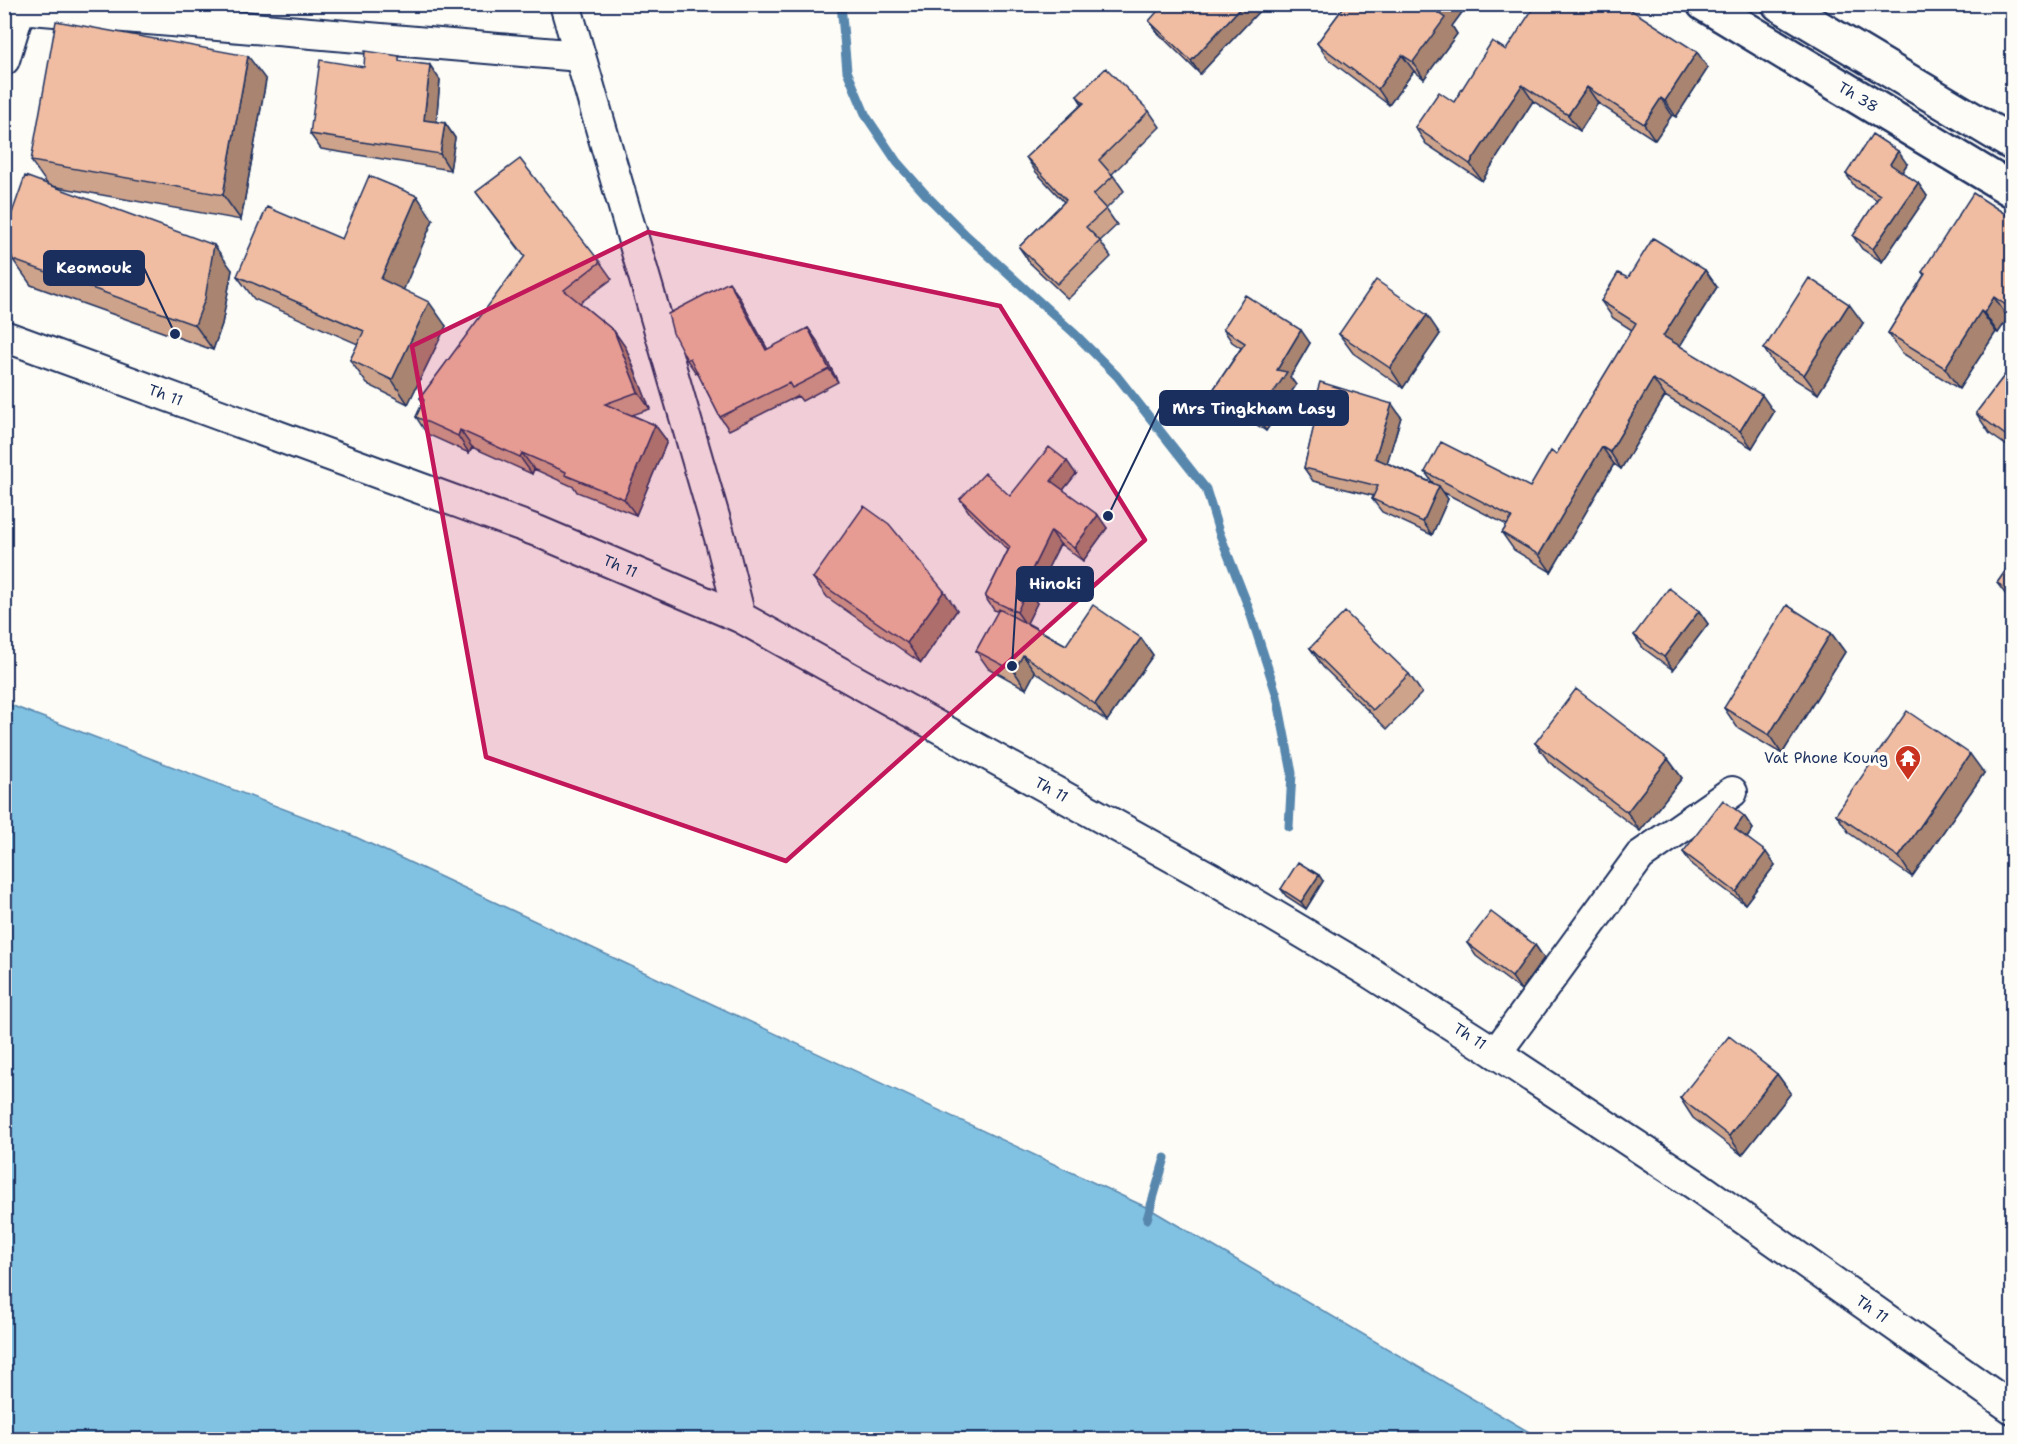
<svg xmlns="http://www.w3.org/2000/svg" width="2017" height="1444" viewBox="0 0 2017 1444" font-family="'Shantell Sans',sans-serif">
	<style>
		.water { fill: #81c1e2; stroke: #5887ad; stroke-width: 1.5 }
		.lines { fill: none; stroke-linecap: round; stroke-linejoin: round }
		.stream { stroke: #5887ad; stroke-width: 9 }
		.minor-casing { stroke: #1b2f5e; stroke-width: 34 }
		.tertiary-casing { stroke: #1b2f5e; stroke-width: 38 }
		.minor { stroke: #fdfcf7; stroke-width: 30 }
		.tertiary { stroke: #fdfcf7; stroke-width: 33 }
		.wall { fill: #cea38b; stroke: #1b2f5e; stroke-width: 1.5 }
		.shaded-wall { fill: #a88471; stroke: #1b2f5e; stroke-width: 1.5 }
		.building { fill: #f0bda2; stroke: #1b2f5e; stroke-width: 1.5 }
		.marked { fill: #c2185b; fill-opacity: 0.2; stroke: #c2185b; stroke-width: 4.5; stroke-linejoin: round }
		.labels { text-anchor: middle; stroke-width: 6; stroke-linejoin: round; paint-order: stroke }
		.street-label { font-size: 15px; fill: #1b2f5e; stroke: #fdfcf7 }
		.poi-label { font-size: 15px; fill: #1b2f5e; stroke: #fdfcf7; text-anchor: end }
		.leader { fill: none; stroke: #1b2f5e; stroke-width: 2 }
		.callout-dot { fill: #1b2f5e; stroke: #fdfcf7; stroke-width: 2 }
		.callout { fill: #1b2f5e; stroke: #1b2f5e; stroke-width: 2 }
		.callout-label { font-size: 16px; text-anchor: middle; font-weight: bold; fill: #fff }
	</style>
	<rect width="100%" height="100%" fill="#fdfcf7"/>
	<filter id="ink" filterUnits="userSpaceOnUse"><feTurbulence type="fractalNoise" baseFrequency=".0167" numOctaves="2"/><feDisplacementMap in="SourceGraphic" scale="12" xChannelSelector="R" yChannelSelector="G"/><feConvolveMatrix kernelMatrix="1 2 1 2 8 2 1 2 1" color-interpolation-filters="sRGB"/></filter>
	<g filter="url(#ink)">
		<path class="water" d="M5,703L347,833L1150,1209L1541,1439H5Z"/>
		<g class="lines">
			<path class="stream" d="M841,4L847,71L866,116L897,162L927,196L965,234L1074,333L1117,376L1206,489L1219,532L1248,606L1277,696L1292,773L1289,827
				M1147,1219L1165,1158"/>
			<g class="minor-casing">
				<g id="minor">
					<path d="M565,4L721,541L740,617"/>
					<path d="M20,8L580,56"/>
					<path d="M4,60L21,4"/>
					<path id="s1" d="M4,336L537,531L740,617L1214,880L1366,970L1496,1053L1696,1185L2012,1408"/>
					<path d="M1496,1053L1640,856L1732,792"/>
				</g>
			</g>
			<g class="tertiary-casing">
				<g id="tertiary">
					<path id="s2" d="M1704,4L2012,190"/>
					<path d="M1779,4L2012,143"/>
				</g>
			</g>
			<use href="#minor" class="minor"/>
			<use href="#tertiary" class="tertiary"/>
		</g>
		<path class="wall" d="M305,4H321V7Z
			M1191,4H1261L1263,7L1200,74L1158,33L1149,21L1188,9Z
			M1346,4H1464L1466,7L1452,26L1457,34L1424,79L1414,71L1389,105L1328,59L1317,43Z
			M1506,50L1708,68L1676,117L1672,115L1655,140L1598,103L1580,131L1533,101L1482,181L1426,144L1415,127L1454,102Z
			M404,62L440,80L436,122L445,123L455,138L450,170L321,149L310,134L364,67Z
			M266,80L241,220L52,186L232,270L222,324L213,350L31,285L13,260L48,185L31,161Z
			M1077,96L1149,111L1160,127L1112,174L1124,191L1106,209L1117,225L1100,241L1111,257L1068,299L1030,263L1019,247L1064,202L1036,172L1026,157L1082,104Z
			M1907,164L1902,172L1918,183L1927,196L1882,262L1862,249L1853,236L1877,200L1855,187L1846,174Z
			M476,192L600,262L612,279L580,303L614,331L626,348L650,409L632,415L655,425L667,441L636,515L577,492L574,487L534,469L532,474L472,447L469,453L427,434L416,417L423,402L420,398L525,257Z
			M2013,219V320L2008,318L1998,333L1996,332L1959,389L1902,353L1888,333L1924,275L1922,272Z
			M433,220L403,290L446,326L408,404L367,384L350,360L358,344L254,299L237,276L342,239Z
			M1705,270L1717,287L1680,346L1774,412L1752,448L1665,396L1621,469L1614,464L1551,572L1514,550L1502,533L1507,525L1443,492L1448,499L1432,535L1382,512L1372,499L1374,496L1313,481L1304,468L1314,427L1309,419L1401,417L1387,463L1433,483L1425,472L1530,487L1556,455L1632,330L1613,318L1601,301L1628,278Z
			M738,295L768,350L808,328L817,341L838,382L802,401L798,396L729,430L720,417L697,372L696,373L687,360Z
			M1863,323L1818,394L1777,368L1764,349Z
			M1223,329L1310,343L1290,377L1296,385L1266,431L1222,402L1213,390L1241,348L1232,342Z
			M1339,334H1440L1403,388L1353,353Z
			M2013,364V450L1990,434L1976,413Z
			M1076,474L1063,490L1107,528L1083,561L1060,544L1033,598L1037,603L1027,623L1066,645L1141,638L1153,655L1107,721L1035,672L1026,689L988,668L976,651L998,611L994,610L985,597L1008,550L969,512L960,499L1010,496Z
			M2013,560V604L1997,583Z
			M813,578L957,610L921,663L827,597Z
			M1699,611L1708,624L1673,670L1643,648L1634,635Z
			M1831,633L1845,652L1782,754L1737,727L1724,708Z
			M1310,648L1409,674L1422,693L1387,729L1323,667Z
			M1535,743L1668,759L1682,778L1640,831L1549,762Z
			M1984,773L1912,877L1849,833L1836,814Z
			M1744,816L1753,829L1747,838L1775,865L1745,904L1692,865L1683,852Z
			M1323,881L1306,909L1286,896L1281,889Z
			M1467,943L1535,945L1544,958L1521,990L1476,956Z
			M1777,1074L1791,1093L1742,1155L1693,1118L1680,1098Z"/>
		<path class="shaded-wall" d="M1244,4H1261L1263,7L1200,74L1191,61Z
			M1444,4H1464L1466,7L1452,26L1457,34L1424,79L1413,62L1438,13Z
			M1697,52L1708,68L1676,117L1665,101Z
			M1402,55L1414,71L1389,105L1378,89Z
			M248,56L266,80L241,220L223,195Z
			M430,65L440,80L435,135L424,120Z
			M1522,85L1533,101L1482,181L1470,164Z
			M1587,87L1598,103L1580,131L1568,115Z
			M1661,98L1672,115L1655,140L1644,124Z
			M445,123L455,138L450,170L440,154Z
			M1898,151L1907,164L1899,177L1890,164Z
			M1918,183L1927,196L1882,262L1873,249Z
			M417,196L433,220L398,303L381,279Z
			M214,245L232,270L222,324L213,350L195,325Z
			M1705,270L1717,287L1675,353L1663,336Z
			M729,282L738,295L775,363L766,350Z
			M1994,297L2008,318L1998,333L1984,313Z
			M429,302L446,326L408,404L392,380Z
			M1849,304L1863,323L1818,394L1804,375Z
			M1981,311L1996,332L1959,389L1945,368Z
			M1427,315L1440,334L1403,388L1390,368Z
			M808,328L817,341L838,382L829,369Z
			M1301,330L1310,343L1290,377L1296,385L1266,431L1257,418L1277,370Z
			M614,331L626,348L650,409L638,392Z
			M1653,379L1665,396L1621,469L1610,452Z
			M1762,395L1774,412L1752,448L1740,431Z
			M1392,404L1401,417L1385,470L1375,458Z
			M655,425L667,441L636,515L624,499Z
			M460,430L472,447L469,453L458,436Z
			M2013,431V443L2008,437Z
			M1602,447L1614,464L1551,572L1539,555Z
			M522,453L534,469L532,474L520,457Z
			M1067,461L1076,474L1060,494L1051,481Z
			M1439,486L1448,499L1432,535L1423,522Z
			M1098,515L1107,528L1083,561L1074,548Z
			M1051,531L1060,544L1033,598L1037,603L1026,625L1017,612L1023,588Z
			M944,591L957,610L921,663L907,643Z
			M1699,611L1708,624L1673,670L1664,657Z
			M1831,633L1845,652L1782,754L1769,735Z
			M1141,638L1153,655L1107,721L1095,704Z
			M1023,655L1035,672L1026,689L1014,671Z
			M1970,754L1984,773L1912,877L1899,857Z
			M1668,759L1682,778L1640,831L1627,812Z
			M1744,816L1753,829L1744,842L1735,829Z
			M1766,852L1775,865L1745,904L1736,892Z
			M1319,875L1323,881L1306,909L1301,902Z
			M1535,945L1544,958L1521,990L1512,977Z
			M1777,1074L1791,1093L1742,1155L1729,1136Z"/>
		<path class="building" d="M1164,4H1183L1188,9L1191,4H1244L1191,61L1149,21Z
			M1346,4H1444L1438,13L1445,18L1413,62L1402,55L1378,89L1317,43Z
			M1536,4H1622L1697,52L1665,101L1661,98L1644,124L1587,87L1568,115L1522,85L1470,164L1415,127L1439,92L1454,102L1492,41L1506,50Z
			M56,21L248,56L223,195L31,161Z
			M365,51L399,56V61L430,65L424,120L445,123L440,154L310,134L320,60L364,67Z
			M1106,68L1149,111L1099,160L1113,176L1093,195L1106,209L1086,227L1100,241L1057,284L1019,247L1066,200L1026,157L1084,103L1077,96Z
			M1872,134L1898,151L1890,164L1918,183L1873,249L1853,236L1880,195L1846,174Z
			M520,159L600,262L564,290L614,331L638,392L605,404L655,425L624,499L565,475L566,472L522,453L520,457L460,430L458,436L416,417L424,400L420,398L525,256L476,192Z
			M25,176L214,245L205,299L195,325L13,260L5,233Z
			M369,176L417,196L381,279L429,302L392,380L350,360L364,331L237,276L267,207L342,239Z
			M1973,193L2013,219V310L1994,297L1984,313L1981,311L1945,368L1888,333L1925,274L1922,272Z
			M1653,238L1705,270L1663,336L1762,395L1740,431L1653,379L1610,452L1602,447L1539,555L1502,533L1512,517L1425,472L1441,442L1530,487L1551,451L1556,455L1636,323L1601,301L1618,273L1628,278Z
			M1809,278L1849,304L1804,375L1764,349Z
			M1376,280L1427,315L1390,368L1339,334Z
			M729,282L766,350L808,328L829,369L792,388L789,383L720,417L690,358L687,360L673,333L668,314Z
			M1245,295L1301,330L1277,370L1287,372L1257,418L1213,390L1245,343L1223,329Z
			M2013,364V431L2008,437L1976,413Z
			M1320,382L1392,404L1375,458L1439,486L1423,522L1372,499L1378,486L1304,468L1315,421L1309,419Z
			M1049,447L1067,461L1051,481L1098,515L1074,548L1051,531L1023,588L1027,590L1017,612L985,597L1010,547L960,499L985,473L1010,496Z
			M864,506L889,524L944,591L907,643L813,578Z
			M2013,560V593L1997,583Z
			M1669,588L1699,611L1664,657L1634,635Z
			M1093,605L1141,638L1095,704L1023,655L1014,671L976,651L999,609L1066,645Z
			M1787,605L1831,633L1769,735L1724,708Z
			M1345,612L1409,674L1373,710L1310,648Z
			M1576,689L1668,759L1627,812L1535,743Z
			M1907,711L1970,754L1899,857L1836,814Z
			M1723,800L1744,816L1735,829L1766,852L1736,892L1683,852Z
			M1298,862L1319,875L1301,902L1281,889Z
			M1491,912L1535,945L1512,977L1467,943Z
			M1729,1036L1777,1074L1729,1136L1680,1098Z"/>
	</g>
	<path class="marked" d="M648,232L1000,306L1145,540L786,861L486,757L412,346Z"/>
	<defs>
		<g id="temple-pin" transform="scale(1.35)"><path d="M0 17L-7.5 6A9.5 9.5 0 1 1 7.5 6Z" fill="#c8321e" stroke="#fdfcf7"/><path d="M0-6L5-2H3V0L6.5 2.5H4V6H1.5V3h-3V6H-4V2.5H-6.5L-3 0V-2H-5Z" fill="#fff"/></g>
	</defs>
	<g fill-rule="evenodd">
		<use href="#temple-pin" x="1908" y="758"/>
	</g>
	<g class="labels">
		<g class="street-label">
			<text dy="5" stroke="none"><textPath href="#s2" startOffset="180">Th 38</textPath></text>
			<text dy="5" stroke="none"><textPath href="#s1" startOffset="172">Th 11</textPath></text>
			<text dy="5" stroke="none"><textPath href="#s1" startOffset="658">Th 11</textPath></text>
			<text dy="5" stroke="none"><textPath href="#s1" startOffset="1144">Th 11</textPath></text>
			<text dy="5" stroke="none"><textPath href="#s1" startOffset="1630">Th 11</textPath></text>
			<text dy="5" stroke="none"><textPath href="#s1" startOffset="2116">Th 11</textPath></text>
		</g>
		<g class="poi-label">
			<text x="1888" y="763">Vat Phone Koung</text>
		</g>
	</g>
	<path class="leader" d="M175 334L144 268M1108 516L1160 408M1012 666L1017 584"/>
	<g class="callout-dot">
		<circle cx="175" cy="334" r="6"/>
		<circle cx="1108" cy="516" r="6"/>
		<circle cx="1012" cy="666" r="6"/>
	</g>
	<g class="callout">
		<rect x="44" y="251" width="100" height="34" rx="6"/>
		<rect x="1160" y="391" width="188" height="34" rx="6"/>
		<rect x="1017" y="567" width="76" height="34" rx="6"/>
	</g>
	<g class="callout-label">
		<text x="94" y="273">Keomouk</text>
		<text x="1254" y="414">Mrs Tingkham Lasy</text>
		<text x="1055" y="589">Hinoki</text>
	</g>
	<rect width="2017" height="1444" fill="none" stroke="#fdfcf7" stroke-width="24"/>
	<rect x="12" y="12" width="1993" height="1420" fill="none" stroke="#1b2f5e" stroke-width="2" filter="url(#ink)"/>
</svg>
